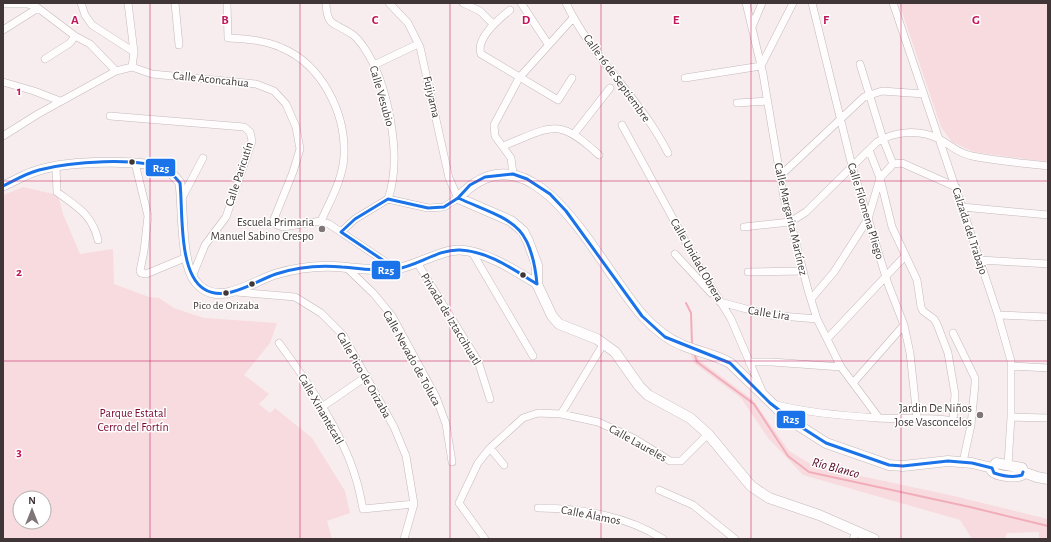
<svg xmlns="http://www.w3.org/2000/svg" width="1051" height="542" viewBox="0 0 1051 542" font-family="'Alegreya Sans',sans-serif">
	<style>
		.green { fill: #f7dbdf; fill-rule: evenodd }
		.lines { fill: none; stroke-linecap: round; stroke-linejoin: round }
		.stream { stroke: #f1aeba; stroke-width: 2 }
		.minor-casing { stroke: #c3babb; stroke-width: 8 }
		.tertiary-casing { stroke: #c3babb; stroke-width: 10 }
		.secondary-casing { stroke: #c3babb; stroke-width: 11 }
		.minor { stroke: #fefcfc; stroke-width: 7 }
		.tertiary { stroke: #fefcfc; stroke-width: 9 }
		.secondary { stroke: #fefcfc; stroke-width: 10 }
		.bus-1-casing { stroke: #fff; stroke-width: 6 }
		.bus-1 { stroke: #1a73e8; stroke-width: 3 }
		.grid { fill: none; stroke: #c2185b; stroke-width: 1; stroke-opacity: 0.55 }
		.bus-dot { fill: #403637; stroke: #fff; stroke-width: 1.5 }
		.poi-dot { fill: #807677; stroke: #fff; stroke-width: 1.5 }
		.labels { text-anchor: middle; stroke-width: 3; stroke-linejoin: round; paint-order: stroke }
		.bus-label { font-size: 11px; fill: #403637; stroke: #fff }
		.street-label { font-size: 12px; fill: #403637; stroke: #fff }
		.poi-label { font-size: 12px; fill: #403637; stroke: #fff; text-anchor: end }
		.park-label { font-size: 12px; fill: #790b32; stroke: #fff }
		.water-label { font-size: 13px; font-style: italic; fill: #53001e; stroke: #fff }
		.grid-label { font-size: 13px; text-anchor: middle; font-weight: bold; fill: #c2185b; stroke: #fff; stroke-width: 3; stroke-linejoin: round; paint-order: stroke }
		.line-badge { stroke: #fff; stroke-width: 1.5 }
		.badge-label { font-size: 11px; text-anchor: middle; font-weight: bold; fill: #fff }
	</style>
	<rect width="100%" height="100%" fill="#f8edee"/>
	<path class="green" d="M899,3H1048V162L974,152L952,142L941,127Z
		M23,187L58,195L63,214L80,254L113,249L114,284L149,297L159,298L174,308L204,318L277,323L270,343L244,375L269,394L259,404L270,413L275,408L312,438L345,491L350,513L327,521L332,539H3V195ZM20,498H44V522H20Z
		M689,350L697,352L699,360L753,400L789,451L814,466L954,496L1048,519V539H1039V532L1007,533L1005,539H972L960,520L803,475L768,438L741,398L694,363Z"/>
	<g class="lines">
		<path class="stream" d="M686,303L691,313L692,344
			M694,352L697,362L754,404L788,456L809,472L970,507L1048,526"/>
		<g class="minor-casing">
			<path id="minor" d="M81,3L85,15L92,25L134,52
				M128,3L134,52L132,67
				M175,3L179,45
				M227,3L228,38C246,39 265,40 282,48C322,65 346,113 344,156C343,179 330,201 321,221
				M326,3C327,27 334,22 350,33C355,35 360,42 363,46C388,82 403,157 388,199
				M463,3L480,11L493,24
				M521,3L548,44
				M566,3C592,58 641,99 668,153
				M746,3L763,74L783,193L808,290L817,319L841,367L879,418
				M812,3L852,166L888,284L904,325L910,353L917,418
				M893,3L962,207L998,315L1011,361V417L1008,465
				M3,4H28L38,8L75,36L90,44L116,71
				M510,10C500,18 475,38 481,54L558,100L572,78
				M752,27L762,3
				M3,30L38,8
				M45,59L70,43L75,36
				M860,64L883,139L893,164
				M374,65L418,44
				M132,67L152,74L256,84L274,91L286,104L296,127L300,149L293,172L274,219L277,225L283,227L321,221L329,224L396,269
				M685,78L761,66L793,3
				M3,82L34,91L60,101
				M737,103L767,101
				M110,116L244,127L250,132L252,141L226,217L205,245L192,277
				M622,125L700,268L731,319L762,391
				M574,134L610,88
				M3,136L38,114L116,71L132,67
				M503,146C552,127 557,116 599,155
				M869,150L880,178L892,227L917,280L921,307L923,311L934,319L937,324L948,353L955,394L953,421
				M135,163L148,216L144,251L140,271L141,273L146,274L187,257
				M56,166L57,192C77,207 92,214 98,240
				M513,174L511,158L495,136L494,125L519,78L573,18
				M780,176L864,97L882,91L924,94
				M182,198L203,158
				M962,207L1048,215
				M744,227L790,222L806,212L877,142C895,131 920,129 939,139C951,145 957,153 972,156C997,161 1023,163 1048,166
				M341,232L355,219L388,199L428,208L444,207L458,198L449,178L420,47L408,23L389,3
				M472,252L533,356
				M675,254L711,293
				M980,260L1048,264
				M418,264L478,361L490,399
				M347,268L374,294L392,316L436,397L446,424L452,462
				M748,272L803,271
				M236,292L295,297L321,313L343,335L394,427L406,456L414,504L404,539
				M811,299L834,272L868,219L880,178L893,164L902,163L956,187
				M720,302L769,315L817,319
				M998,315L1048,317
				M953,333L975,378V384L971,425L963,462
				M827,339L905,256
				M279,343C307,381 343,433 356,479C359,488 361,499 363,509L414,504
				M749,362H772L841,367
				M1011,366L1048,368
				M853,383L904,325
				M773,404C807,413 844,416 879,418C909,420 942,415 971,425
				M322,407L367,376
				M561,414L604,343
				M1011,417L1048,418
				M490,448L504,465
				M659,490L693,505L735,539
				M538,508C580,508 627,516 663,539
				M485,539L459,503L478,463L490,448L523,418L538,413L561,414L598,422L635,439L670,461H681L708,434
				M853,539L857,531"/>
		</g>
		<g class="tertiary-casing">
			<path id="tertiary" d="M3,186C16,180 29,172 43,169C67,162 142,158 164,169C172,172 175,177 180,183C183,206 181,264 195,281C217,310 252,281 276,274C297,268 320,265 342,267C360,269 378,271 396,269C416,266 442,249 460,250C485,251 516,271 537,284"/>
		</g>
		<g class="secondary-casing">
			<path id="secondary" d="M992,468V471C997,476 1015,478 1022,475L1023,472
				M992,468L996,463L1022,468L1023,472
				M1023,472L1037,477L1048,479
				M874,539L819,515L769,498L751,486L708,434L690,418L648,395L639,386L615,352L597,339L559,324L552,316L537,284V265L528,241L523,231L511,221L458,198C535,116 600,270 643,316C654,328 667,339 682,345C698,352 714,354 730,363L787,418L826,443L889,465L903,466L948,461L972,463L992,468"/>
		</g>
		<use href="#minor" class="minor"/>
		<use href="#tertiary" class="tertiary"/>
		<use href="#secondary" class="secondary"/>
		<g class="bus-1-casing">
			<path id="bus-1" d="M3,186C15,180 27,173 39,170C69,162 139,156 167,170C172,173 176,178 180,183C183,210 178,273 204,289C226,303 255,281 276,274C297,267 320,265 342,267C360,268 378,272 396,269C418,266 438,249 460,250C488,251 514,270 537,284
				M458,198C510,221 531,221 537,284
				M396,269L341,232L355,219L388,199L428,208L444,207L458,198L470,185L485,177L513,174L527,179L550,194L566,211L642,316L665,337L730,363L770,403L801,427L826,443L889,465L903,466L948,461L972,463L992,468
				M992,468L994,473C1003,476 1013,478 1022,475L1023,472"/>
		</g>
		<use href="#bus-1" class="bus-1"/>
	</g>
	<path class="grid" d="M150,3V539M300,3V539M450,3V539M601,3V539M751,3V539M901,3V539M3,181H1048M3,361H1048"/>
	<g class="bus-dot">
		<circle cx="132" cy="162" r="3.5"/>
		<circle cx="523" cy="275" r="3.5"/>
		<circle cx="252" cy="284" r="3.5"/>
		<circle cx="226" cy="293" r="3.5"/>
	</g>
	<g class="poi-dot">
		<circle cx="322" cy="229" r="4"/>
		<circle cx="980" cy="415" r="4"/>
	</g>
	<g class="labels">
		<g class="bus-label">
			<text x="226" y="309">Pico de Orizaba</text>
		</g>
		<g class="street-label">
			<text transform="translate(617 78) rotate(54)" y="4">Calle 16 de Septiembre</text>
			<text transform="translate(211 79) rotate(6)" y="4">Calle Aconcahua</text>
			<text transform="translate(382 96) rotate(74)" y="4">Calle Vesubio</text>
			<text transform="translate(432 97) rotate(77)" y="4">Fujiyama</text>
			<text transform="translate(239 174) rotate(-72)" y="4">Calle Paricutín</text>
			<text transform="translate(866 211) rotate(73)" y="4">Calle Filomena Pliego</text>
			<text transform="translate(791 219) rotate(77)" y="4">Calle Margarita Martínez</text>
			<text transform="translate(970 231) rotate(72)" y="4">Calzada del Trabajo</text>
			<text transform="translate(697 260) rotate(60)" y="4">Calle Unidad Obrera</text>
			<text transform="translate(769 313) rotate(9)" y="4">Calle Lira</text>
			<text transform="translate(451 319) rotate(59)" y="4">Privada de Iztaccihuatl</text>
			<text transform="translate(412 358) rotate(61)" y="4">Calle Nevado de Toluca</text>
			<text transform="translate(364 375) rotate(60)" y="4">Calle Pico de Orizaba</text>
			<text transform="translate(321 409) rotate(60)" y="4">Calle Xinantécatl</text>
			<text transform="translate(638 443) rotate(29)" y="4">Calle Laureles</text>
			<text transform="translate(591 515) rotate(11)" y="4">Calle Álamos</text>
		</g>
		<g class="poi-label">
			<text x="314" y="226">Escuela Primaria<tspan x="314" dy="14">Manuel Sabino Crespo</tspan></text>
			<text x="972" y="412">Jardin De Niños<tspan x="972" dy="14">Jose Vasconcelos</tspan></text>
		</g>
		<g class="park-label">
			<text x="133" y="417">Parque Estatal<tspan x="133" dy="14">Cerro del Fortín</tspan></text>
		</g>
		<g class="water-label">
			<text transform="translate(836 467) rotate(15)" y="5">Río Blanco</text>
		</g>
	</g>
	<g class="grid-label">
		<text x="75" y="24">A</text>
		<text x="225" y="24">B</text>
		<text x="375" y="24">C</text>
		<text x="526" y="24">D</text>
		<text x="676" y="24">E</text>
		<text x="826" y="24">F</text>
		<text x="976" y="24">G</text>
		<text x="19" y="95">1</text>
		<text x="19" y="276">2</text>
		<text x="19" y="456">3</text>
	</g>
	<g class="line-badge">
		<rect x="145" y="158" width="31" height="19" rx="4" fill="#1a73e8"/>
		<rect x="371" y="260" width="30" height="20" rx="4" fill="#1a73e8"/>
		<rect x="776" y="410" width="30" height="19" rx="4" fill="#1a73e8"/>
	</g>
	<g class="badge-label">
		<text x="161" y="172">R25</text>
		<text x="386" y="274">R25</text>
		<text x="791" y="423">R25</text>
	</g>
	<rect width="1051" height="542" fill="none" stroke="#403637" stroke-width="8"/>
	<g transform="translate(32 510)"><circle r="19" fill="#ffffff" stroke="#b3afaf"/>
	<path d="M0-3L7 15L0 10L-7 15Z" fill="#807677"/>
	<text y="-6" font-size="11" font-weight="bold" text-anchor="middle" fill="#403637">N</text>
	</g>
</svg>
